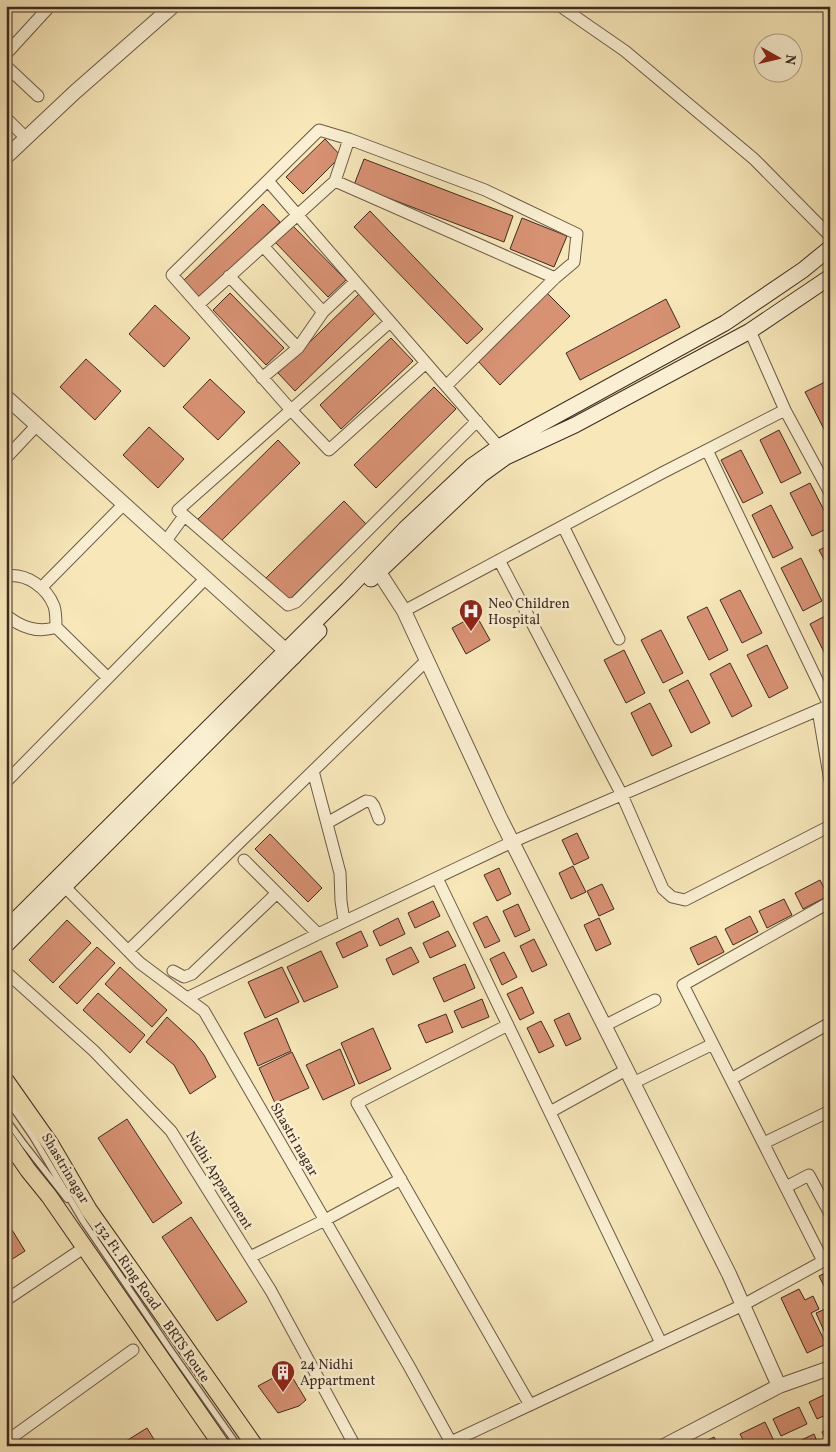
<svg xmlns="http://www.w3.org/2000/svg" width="836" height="1452" viewBox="0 0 836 1452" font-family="Vollkorn,serif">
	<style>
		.building { fill: #d79173; stroke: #3e2b21 }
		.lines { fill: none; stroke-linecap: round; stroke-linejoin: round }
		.service-casing { stroke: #6c5a47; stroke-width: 8 }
		.minor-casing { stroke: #6c5a47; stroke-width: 13 }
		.tertiary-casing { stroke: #6c5a47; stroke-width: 16 }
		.secondary-casing { stroke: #3e2b21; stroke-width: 17 }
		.primary-casing { stroke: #3e2b21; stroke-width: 18 }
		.service { stroke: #faefd2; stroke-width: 5.5 }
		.minor { stroke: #faefd2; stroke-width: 11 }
		.tertiary { stroke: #faefd2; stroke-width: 14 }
		.secondary { stroke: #faefd2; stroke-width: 15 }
		.primary { stroke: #f7e7b9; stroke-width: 16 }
		.labels { text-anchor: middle; stroke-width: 5; stroke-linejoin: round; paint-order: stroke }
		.poi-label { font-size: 14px; fill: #3e2b21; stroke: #faefd2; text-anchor: start }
		.street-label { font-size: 14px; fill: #3e2b21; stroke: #faefd2 }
	</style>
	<rect width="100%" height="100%" fill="#f7e7b9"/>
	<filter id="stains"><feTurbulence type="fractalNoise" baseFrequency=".004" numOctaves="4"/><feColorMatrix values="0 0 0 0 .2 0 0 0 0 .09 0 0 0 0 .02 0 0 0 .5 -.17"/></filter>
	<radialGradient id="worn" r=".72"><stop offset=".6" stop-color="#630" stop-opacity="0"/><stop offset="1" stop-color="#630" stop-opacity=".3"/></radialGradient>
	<path class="building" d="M325,139L341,156L303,194L286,177Z
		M364,159L513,216L504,242L354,185Z
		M263,204L280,222L197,301L181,283Z
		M370,211L483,329L467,344L354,227Z
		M522,218L567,236L554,267L510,249Z
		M292,225L346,280L328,297L275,242Z
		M230,293L284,348L266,365L213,310Z
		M360,293L377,311L295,391L278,373Z
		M547,293L570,316L500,385L478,361Z
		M666,299L680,327L580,380L566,353Z
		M155,305L190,338L164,367L129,334Z
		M391,338L413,361L341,429L320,405Z
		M86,359L121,391L95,420L60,387Z
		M210,379L245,412L218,440L183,407Z
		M825,382L830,392V434L827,435L805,392Z
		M434,387L456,409L376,488L354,465Z
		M149,427L184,459L158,488L123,455Z
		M779,430L801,473L781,483L760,440Z
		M278,440L300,463L220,542L198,519Z
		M741,450L763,493L743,503L721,460Z
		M810,483L830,522V527L812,536L790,493Z
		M344,501L366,524L286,603L264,580Z
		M771,505L793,548L773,558L752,515Z
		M830,545V571L819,550Z
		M801,558L822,601L803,611L781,568Z
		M740,590L762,633L742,643L720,600Z
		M707,607L728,650L709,660L687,617Z
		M829,614H830V664L810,624Z
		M476,615L490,640L466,654L452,628Z
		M661,630L683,673L663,683L641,640Z
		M767,645L788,688L769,698L747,655Z
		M624,650L645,693L626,703L604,660Z
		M730,663L752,706L732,717L710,674Z
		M688,680L710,723L691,733L669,690Z
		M650,703L672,746L652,756L631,713Z
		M577,833L589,858L574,865L562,840Z
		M270,834L322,888L308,902L255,849Z
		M573,866L586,892L571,899L559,873Z
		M499,868L511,894L497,901L484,875Z
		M820,880L828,896L803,909L795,893Z
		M602,884L614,909L599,916L587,891Z
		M784,899L792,915L767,928L759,911Z
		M433,901L440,916L415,928L408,913Z
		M518,904L530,930L515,937L503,911Z
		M487,916L500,941L485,948L473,923Z
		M750,916L758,932L733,945L725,929Z
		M398,918L405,934L380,946L373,931Z
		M599,918L611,944L596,951L584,925Z
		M67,920L91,943L53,983L29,960Z
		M361,931L368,946L343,958L336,943Z
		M448,931L456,946L430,958L423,943Z
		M716,936L724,952L698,965L690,948Z
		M534,939L547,965L532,972L520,946Z
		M97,947L115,963L77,1004L59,987Z
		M411,947L419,962L393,975L386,959Z
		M321,951L338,987L304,1002L287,967Z
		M504,952L517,977L502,985L490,959Z
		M465,964L475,988L444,1002L433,978Z
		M120,967L167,1010L152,1027L105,984Z
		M282,967L299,1002L265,1018L248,982Z
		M522,987L534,1013L520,1020L507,994Z
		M98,993L145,1035L130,1053L83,1010Z
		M482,999L489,1017L462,1028L454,1011Z
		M569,1013L581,1039L566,1046L554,1020Z
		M446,1014L453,1032L426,1043L418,1025Z
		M167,1017L194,1042L204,1055L216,1077L190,1094L174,1065L146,1042Z
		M277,1018L291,1051L258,1066L244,1033Z
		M541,1021L554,1046L539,1053L527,1028Z
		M373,1028L391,1069L359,1084L341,1043Z
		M340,1049L355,1085L323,1100L306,1065Z
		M292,1052L309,1088L275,1103L259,1068Z
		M127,1119L182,1203L153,1223L98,1138Z
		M191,1217L247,1302L217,1321L162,1237Z
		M6,1220L25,1251L6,1263Z
		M830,1271V1294H828L819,1276Z
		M799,1289L805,1300L813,1296L819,1309L811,1313L826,1344L807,1353L781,1298Z
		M830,1307V1328L824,1331L816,1313Z
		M288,1370L306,1400L299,1406L278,1413L258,1386Z
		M830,1392V1413L817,1419L809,1402Z
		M799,1407L807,1424L781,1436L773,1419Z
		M765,1422L774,1441L763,1446H740V1444L744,1442L740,1434Z
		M147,1428L158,1446H118Z
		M830,1428V1446H829L822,1432Z
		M814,1434L819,1446H789Z
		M714,1437L718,1446H696Z"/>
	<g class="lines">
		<g class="service-casing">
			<path id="service" d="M6,1098L33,1137L83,1221L169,1348L238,1446
				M6,1119L24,1144L67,1199"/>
		</g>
		<g class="minor-casing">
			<path id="minor" d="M560,6L625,51L754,159L830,236
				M6,54L50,6
				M6,66L38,96
				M6,118L26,138
				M268,181L499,447
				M335,181L555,278
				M263,246L323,312
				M229,276L298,348
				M198,305L335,181L349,139
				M390,322L291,410L329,450L426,363
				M750,331L785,410L830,493
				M262,378L298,348L323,312L355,282
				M446,386L555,278L574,262L577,234L485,190L349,139L319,130L172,275L291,410L178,510L288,605L296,602L477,421
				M707,450L829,705
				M6,458L37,425
				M563,526L619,639
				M165,542L184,516
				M499,560L622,795L663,889L672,897L685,900L830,826
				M6,576C27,573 47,588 54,606C56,612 56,620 56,627L108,678
				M42,587L124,504
				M404,611L662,473L785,410
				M6,615C20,627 39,634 56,627
				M818,710L830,781
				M313,771L340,873L341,901L344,921
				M6,782L206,578
				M327,823L366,801L371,802L374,806L379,819
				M244,860L318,934
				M437,878L661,1343
				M65,887L140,963L204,1011L409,1366L453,1446
				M128,951L427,660
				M173,971L184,977L192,974L277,893
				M6,972L94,1051L171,1131L271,1291L355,1446
				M187,998L318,934L512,842L830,705
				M508,1025L357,1103L530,1405
				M604,1026L655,1000
				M731,1079L830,1023
				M633,1083L713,1044
				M550,1112L626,1070
				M764,1143L830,1111
				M786,1187L809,1175L830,1214
				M250,1257L325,1220L401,1179
				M823,1261L683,985L830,902
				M6,1300L85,1247
				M6,1431L17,1446
				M11,1438L133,1350
				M451,1442L743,1305L829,1258"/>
		</g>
		<g class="tertiary-casing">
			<path id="tertiary" d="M6,157L75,92L173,6
				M6,397L285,650L294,657
				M373,563L404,611L500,818L729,1274L779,1386
				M664,1446L779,1386L830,1368"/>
		</g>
		<g class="secondary-casing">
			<path id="secondary" d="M371,579L481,475L506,457L575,425L750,331L830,277
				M6,929L348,589L405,529L472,466L499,447L725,323L803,270L830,248
				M6,945L319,631"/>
		</g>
		<g class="primary-casing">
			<path id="primary" d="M6,1081L51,1145L89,1210L255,1446
				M6,1138L28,1170L49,1196L222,1446"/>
		</g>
		<use href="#service" class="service"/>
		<use href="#minor" class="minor"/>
		<use href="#tertiary" class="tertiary"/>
		<use href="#secondary" class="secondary"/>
		<use href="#primary" class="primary"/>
	</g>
	<defs>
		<g id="hospital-pin" transform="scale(1.25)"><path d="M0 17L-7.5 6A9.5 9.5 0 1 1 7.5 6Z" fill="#8f2418" stroke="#faefd2"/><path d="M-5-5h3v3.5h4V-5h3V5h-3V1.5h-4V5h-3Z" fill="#fff"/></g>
		<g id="building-pin" transform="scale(1.25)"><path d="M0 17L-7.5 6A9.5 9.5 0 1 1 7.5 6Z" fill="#8f2418" stroke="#faefd2"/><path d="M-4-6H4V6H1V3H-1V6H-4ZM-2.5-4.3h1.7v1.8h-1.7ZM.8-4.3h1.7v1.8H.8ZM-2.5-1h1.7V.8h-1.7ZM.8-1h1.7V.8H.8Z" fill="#fff"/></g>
	</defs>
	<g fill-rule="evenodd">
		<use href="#hospital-pin" x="471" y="611"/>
		<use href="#building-pin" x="283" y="1372"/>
	</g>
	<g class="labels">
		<g class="poi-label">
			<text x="488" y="608">Neo Children<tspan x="488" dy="16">Hospital</tspan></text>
			<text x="300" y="1369">24 Nidhi<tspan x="300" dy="16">Appartment</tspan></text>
		</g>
		<g class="street-label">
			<text transform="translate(295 1139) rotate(60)" y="5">Shastri nagar</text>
			<text transform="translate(66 1168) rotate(59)" y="5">Shastrinagar</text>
			<text transform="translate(220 1180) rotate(58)" y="5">Nidhi Appartment</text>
			<text transform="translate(128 1265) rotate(55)" y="5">132 Ft. Ring Road</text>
			<text transform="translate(187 1351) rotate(55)" y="5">BRTS Route</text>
		</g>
	</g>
	<rect width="836" height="1452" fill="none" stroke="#f7e7b9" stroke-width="25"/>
	<rect x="8" y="8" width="821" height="1437" fill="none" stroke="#3e2b21" stroke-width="2.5"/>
	<rect x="12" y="12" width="811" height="1427" fill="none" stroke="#3e2b21"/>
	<g transform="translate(778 58) rotate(98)"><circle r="24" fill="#faefd2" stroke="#afa18b"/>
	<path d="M0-4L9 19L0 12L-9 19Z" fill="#8f2418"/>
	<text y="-8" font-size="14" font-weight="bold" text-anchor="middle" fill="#3e2b21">N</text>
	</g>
	<rect width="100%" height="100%" filter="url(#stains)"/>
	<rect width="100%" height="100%" fill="url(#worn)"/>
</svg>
